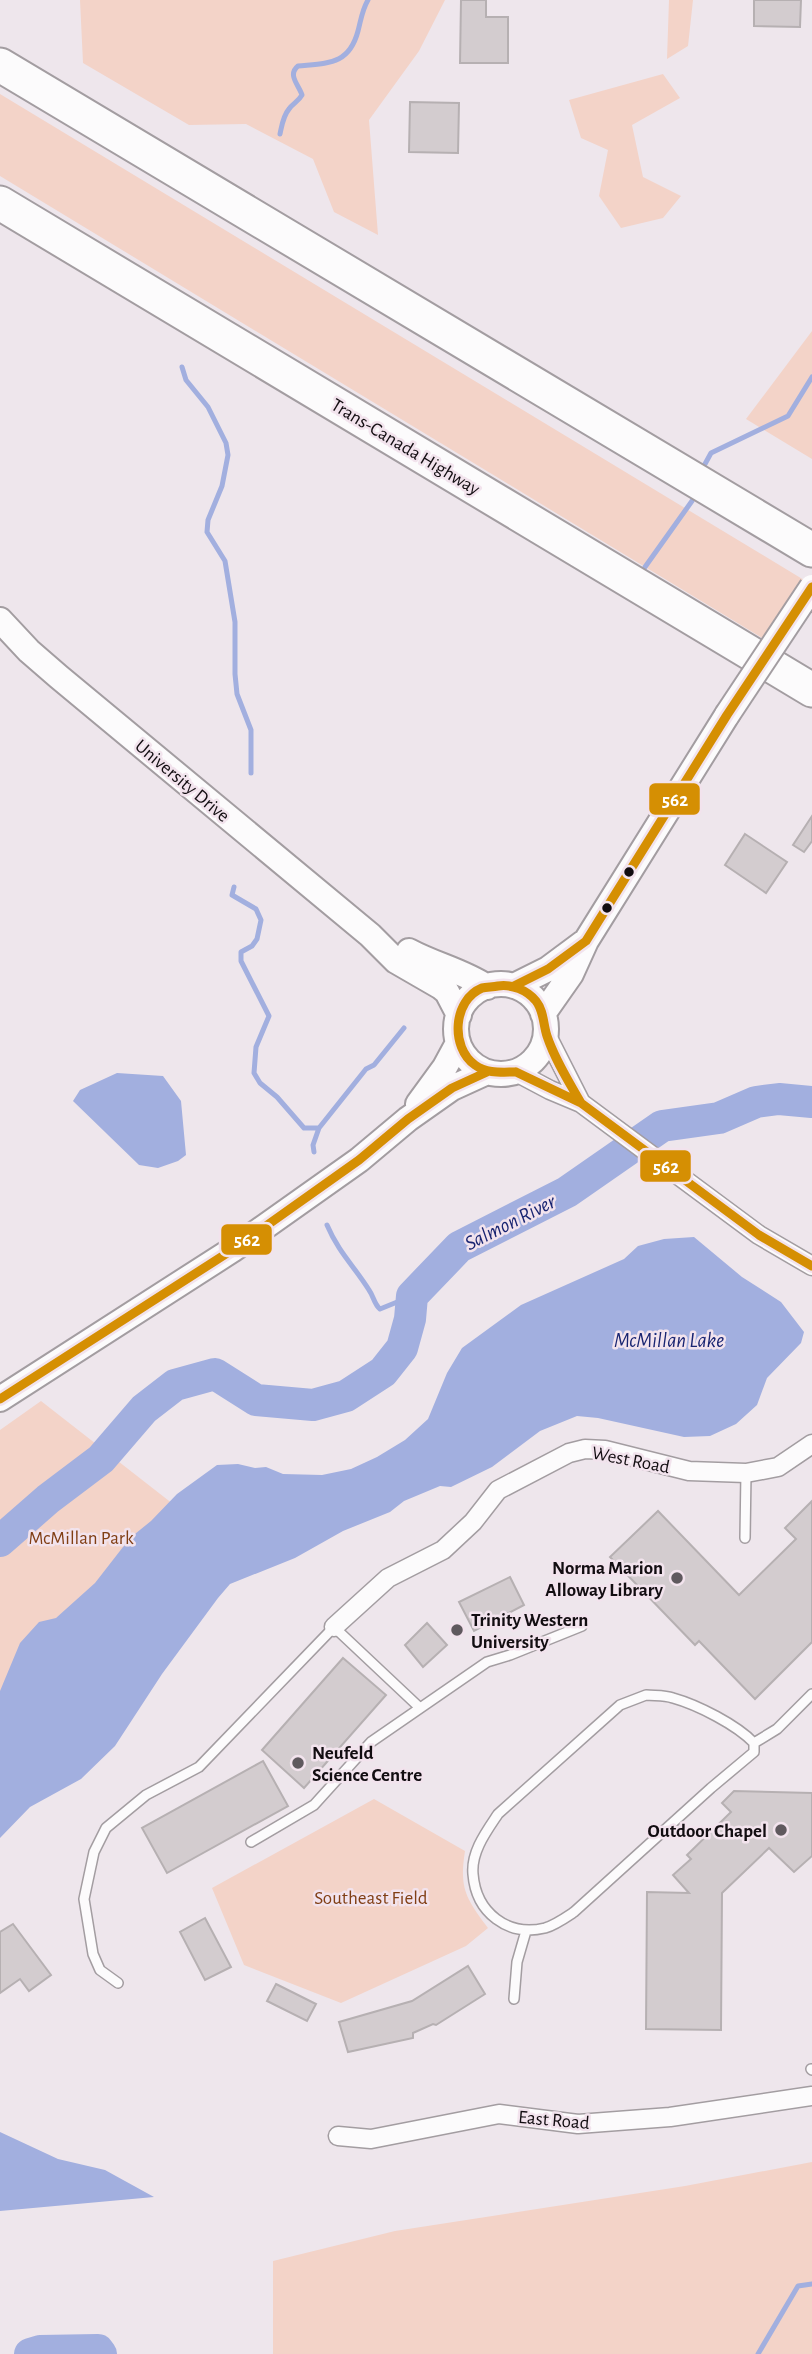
<svg xmlns="http://www.w3.org/2000/svg" width="812" height="2354" viewBox="0 0 812 2354" font-family="'Alegreya Sans',sans-serif">
	<style>
		.green { fill: #f3d3c8 }
		.water { fill: #a2afdf }
		.lines { fill: none; stroke-linecap: round; stroke-linejoin: round }
		.stream { stroke: #a2afdf; stroke-width: 5 }
		.river { stroke: #a2afdf; stroke-width: 32 }
		.building { fill: #d3cccf; stroke: #b6b0b2; stroke-width: 2 }
		.lane-casing { stroke: #a39da1; stroke-width: 12 }
		.street-casing { stroke: #a39da1; stroke-width: 21 }
		.secondary-casing { stroke: #a39da1; stroke-width: 28 }
		.highway-casing { stroke: #a39da1; stroke-width: 37 }
		.lane { stroke: #fcfbfc; stroke-width: 9 }
		.street { stroke: #fcfbfc; stroke-width: 18 }
		.secondary { stroke: #fcfbfc; stroke-width: 24 }
		.highway { stroke: #fcfbfc; stroke-width: 33 }
		.secondary-bridge-casing { stroke: #a39da1; stroke-width: 28; stroke-linecap: butt }
		.secondary-bridge { stroke: #fcfbfc; stroke-width: 24 }
		.bus-1-casing { stroke: #f2e3ed; stroke-width: 14 }
		.bus-1 { stroke: #d58f03; stroke-width: 9 }
		.bus-dot { fill: #120d11; stroke: #f2e3ed; stroke-width: 2.5 }
		.poi-dot { fill: #5f595e; stroke: #f2e3ed; stroke-width: 2.5 }
		.labels { text-anchor: middle; stroke-width: 5; stroke-linejoin: round; paint-order: stroke }
		.street-label { font-size: 19px; fill: #120d11; stroke: #f2e3ed }
		.park-label { font-size: 19px; fill: #803e14; stroke: #f2e3ed }
		.poi-label { font-size: 19px; font-weight: bold; fill: #120d11; stroke: #f2e3ed; text-anchor: end }
		.water-label { font-size: 21px; font-style: italic; fill: #182471; stroke: #f2e3ed }
		.line-badge { stroke: #f2e3ed; stroke-width: 2.5 }
		.badge-label { font-size: 19px; text-anchor: middle; font-weight: bold; fill: #fff }
	</style>
	<rect width="100%" height="100%" fill="#eee6ec"/>
	<path class="green" d="M80,0H445L419,51L369,120L378,235L334,212L313,159L246,124L189,125L83,63Z
		M669,0H693L688,46L667,59Z
		M663,74L680,98L632,125L643,177L681,196L663,218L621,228L599,196L608,150L581,138L569,100Z
		M0,94L804,580L764,639L0,176Z
		M812,331V459L746,419Z
		M41,1401L205,1529L0,1730V1430Z
		M374,1799L465,1851C459,1889 466,1898 488,1928L466,1946L341,2003L244,1965L212,1888Z
		M812,2162V2354H273V2261L395,2231L685,2186Z"/>
	<path class="water" d="M117,1073L163,1076L181,1101L186,1155L178,1161L158,1168L139,1165L73,1101L80,1090Z
		M694,1237L742,1277L781,1302L804,1332L801,1343L767,1378L757,1405L736,1424L710,1436L684,1437L598,1418L577,1416L540,1431L492,1467L451,1487L440,1486L404,1501L390,1512L343,1531L295,1558L230,1584L218,1598L162,1674L115,1746L81,1779L30,1807L0,1838V1691L20,1643L39,1622L56,1618L95,1583L130,1538L151,1521L177,1494L217,1465L238,1464L255,1468L266,1467L283,1474L322,1475L351,1469L377,1457L405,1440L428,1419L447,1373L462,1348L521,1305L624,1259L638,1246L664,1239Z
		M0,2132L58,2159L105,2170L154,2197L0,2211Z"/>
	<g class="lines">
		<path class="stream" d="M280,134C282,125 283,116 289,109C293,103 298,102 302,95C299,85 287,75 298,66C328,63 349,65 358,31C361,20 362,10 368,0
			M182,367L186,380L208,407L226,443L228,455L222,486L208,520L207,532L225,561L235,622V674L237,694L251,730V773
			M705,464L711,453L788,416L812,377
			M645,567L692,501
			M234,887L232,895L256,909L261,920L257,939L252,946L241,952V961L269,1016L256,1047L254,1073L260,1083L277,1097L304,1128H319L313,1145L314,1152
			M319,1128L366,1069L374,1065L404,1028
			M327,1225C339,1253 354,1266 369,1290C374,1297 374,1304 380,1309L412,1296
			M758,2354L798,2286L812,2284"/>
		<path class="river" d="M0,1541L48,1499L101,1459L144,1409L175,1385L215,1374L256,1400L313,1405L346,1396L383,1372L402,1348L410,1319L412,1296L459,1247L567,1192L662,1126L719,1118L756,1102L779,1099L812,1102
			M30,2354L40,2351L98,2350L101,2354"/>
	</g>
	<path class="building" d="M461,0H486V17H508V63H460Z
		M754,0H801L800,27L754,26Z
		M410,102L459,103L458,153L409,152Z
		M812,816V841L804,852L793,845Z
		M745,834L787,862L766,893L725,865Z
		M812,1501V1642L755,1699L699,1641L695,1645L610,1557L658,1511L739,1595L796,1539L785,1528Z
		M510,1577L524,1605L474,1631L459,1602Z
		M427,1623L447,1645L423,1667L405,1645Z
		M343,1658L386,1695L304,1788L262,1750Z
		M263,1761L288,1806L167,1873L142,1828Z
		M734,1791L812,1793V1856L794,1872L769,1848L722,1893L721,2030L646,2029L647,1892L689,1893L673,1875L691,1859L687,1855L731,1812L722,1803Z
		M205,1918L231,1967L205,1980L180,1932Z
		M13,1924L51,1975L29,1991L20,1979L0,1993V1932Z
		M468,1966L485,1994L436,2025L433,2024L413,2033V2038L348,2052L339,2022L412,2001Z
		M276,1984L316,2004L307,2021L267,2001Z"/>
	<g class="lines">
		<g class="lane-casing">
			<path id="lane" d="M745,1538L746,1473
				M646,1695C655,1696 664,1695 673,1698C698,1705 737,1725 754,1743V1752L711,1788L574,1912C565,1918 555,1925 545,1928C508,1937 476,1913 473,1874C471,1852 486,1832 498,1814L620,1705Z
				M754,1743L777,1729L812,1694
				M251,1842L314,1805L371,1742L487,1662L510,1655L582,1626
				M118,1983L100,1970L93,1954L84,1899L94,1852L106,1828L146,1795L199,1767L334,1627L419,1707
				M514,1999L517,1962L526,1931
				M811,2069L812,2070"/>
		</g>
		<g class="street-casing">
			<path id="street" d="M546,1034L581,1103
				M516,1072L550,1090L581,1103L759,1235L812,1266
				M334,1627L388,1578L443,1550L473,1522L498,1490L569,1453L585,1449L605,1450L689,1471L746,1473L778,1467L812,1444
				M338,2136L371,2139L499,2114L578,2124L670,2117L812,2096"/>
		</g>
		<g class="secondary-casing">
			<path id="secondary" d="M0,620L29,651L59,677L370,935L396,961L441,987L447,992L459,1015
				M409,951C435,965 463,971 487,987
				M456 1029a45 45 0 1 1 90 0a45 45 0 1 1-90 0Z
				M514,986L548,969L583,943
				M543,1014L571,974L586,941L727,715
				M418,1104L445,1067L458,1043
				M0,1399L232,1250L359,1160L408,1119L452,1088L487,1072"/>
		</g>
		<g class="highway-casing">
			<path id="highway" d="M0,65L812,550
				M0,203L812,690"/>
		</g>
		<use href="#lane" class="lane"/>
		<use href="#street" class="street"/>
		<use href="#secondary" class="secondary"/>
		<use href="#highway" class="highway"/>
		<g class="secondary-bridge-casing">
			<path id="secondary-bridge" d="M727,715L812,587"/>
		</g>
		<use href="#secondary-bridge" class="secondary-bridge"/>
		<g class="bus-1-casing">
			<path id="bus-1" d="M514,986L548,969L586,941L727,715L812,587
				M516,1072L581,1103L759,1235L812,1266
				M516,1072C502,1072 487,1074 475,1065C450,1047 453,1000 482,988C487,987 493,987 498,986C512,984 527,990 536,1001C544,1011 543,1024 547,1036C555,1060 569,1082 581,1103
				M0,1399L232,1250L359,1160L408,1119L452,1088L487,1072"/>
		</g>
		<use href="#bus-1" class="bus-1"/>
	</g>
	<g class="bus-dot">
		<circle cx="629" cy="872" r="6"/>
		<circle cx="607" cy="908" r="6"/>
	</g>
	<g class="poi-dot">
		<circle cx="677" cy="1578" r="7"/>
		<circle cx="457" cy="1630" r="7"/>
		<circle cx="298" cy="1763" r="7"/>
		<circle cx="781" cy="1830" r="7"/>
	</g>
	<g class="labels">
		<g class="street-label">
			<text transform="translate(406 446) rotate(31)" y="7">Trans-Canada Highway</text>
			<text transform="translate(183 780) rotate(40)" y="7">University Drive</text>
			<text transform="translate(631 1459) rotate(11)" y="7">West Road</text>
			<text transform="translate(554 2119) rotate(5)" y="7">East Road</text>
		</g>
		<g class="park-label">
			<text x="81" y="1544">McMillan Park</text>
			<text x="371" y="1904">Southeast Field</text>
		</g>
		<g class="poi-label">
			<text x="663" y="1574">Norma Marion<tspan x="663" dy="22">Alloway Library</tspan></text>
			<text x="471" y="1626" text-anchor="start">Trinity Western<tspan x="471" dy="22">University</tspan></text>
			<text x="312" y="1759" text-anchor="start">Neufeld<tspan x="312" dy="22">Science Centre</tspan></text>
			<text x="767" y="1837">Outdoor Chapel</text>
		</g>
		<g class="water-label">
			<text transform="translate(510 1222) rotate(-27)" y="7">Salmon River</text>
			<text x="669" y="1347">McMillan Lake</text>
		</g>
	</g>
	<g class="line-badge">
		<rect x="648" y="782" width="53" height="34" rx="7" fill="#d58f03"/>
		<rect x="639" y="1149" width="53" height="34" rx="7" fill="#d58f03"/>
		<rect x="220" y="1223" width="53" height="33" rx="7" fill="#d58f03"/>
	</g>
	<g class="badge-label">
		<text x="675" y="806">562</text>
		<text x="666" y="1173">562</text>
		<text x="247" y="1246">562</text>
	</g>
</svg>
